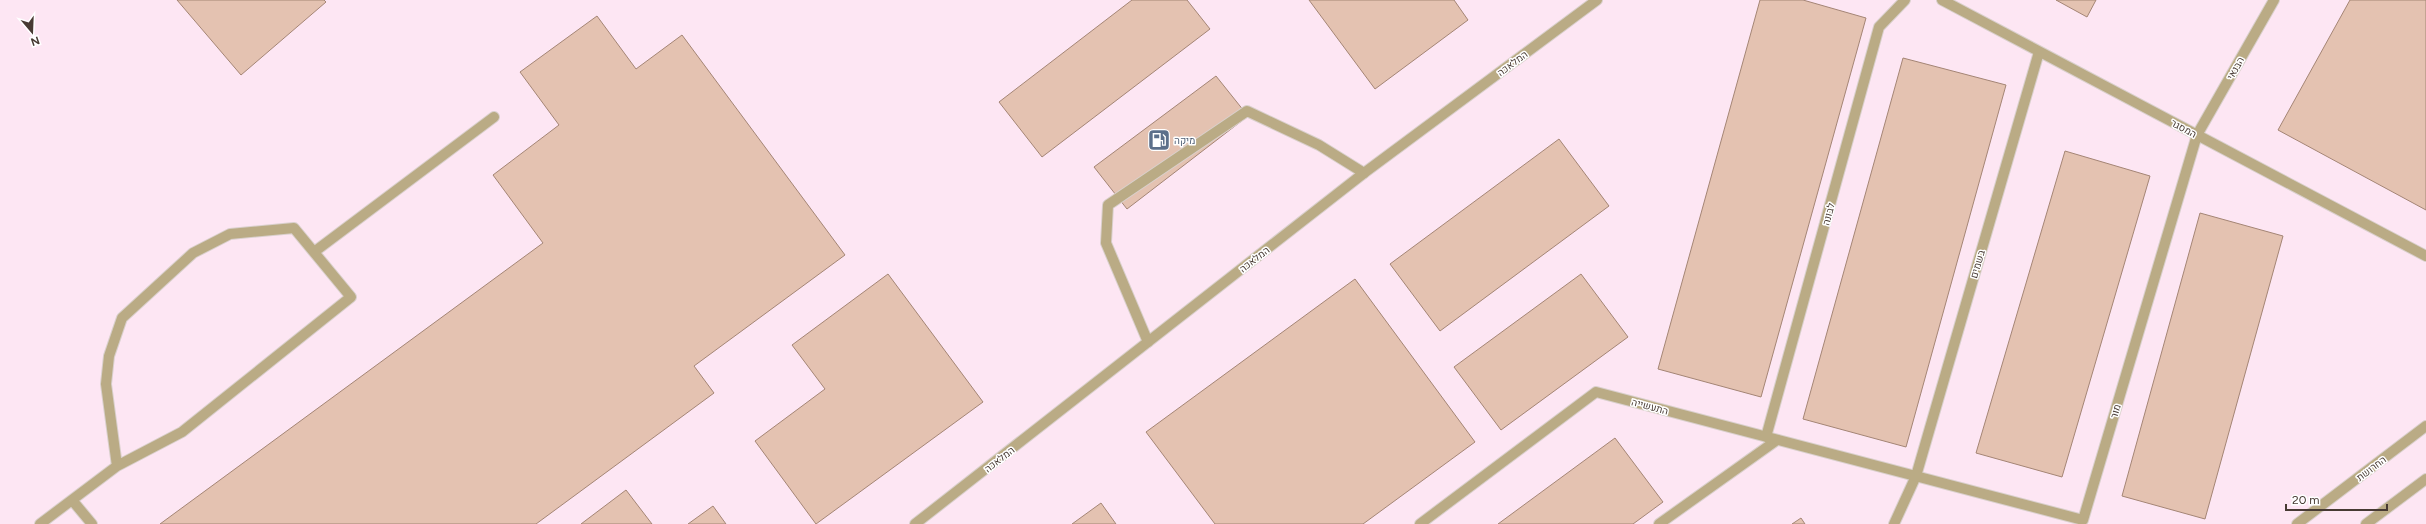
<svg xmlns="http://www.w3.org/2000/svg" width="2426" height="524" viewBox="0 0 2426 524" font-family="Figtree,Heebo,sans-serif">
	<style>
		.industrial { fill: #fde6f3 }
		.building { fill: #e4c2b1; stroke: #a48575 }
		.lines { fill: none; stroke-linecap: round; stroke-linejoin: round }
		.service-casing { stroke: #d9d0cc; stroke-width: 12 }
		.minor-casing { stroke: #d9d0cc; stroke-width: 12 }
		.tertiary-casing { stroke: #d9d0cc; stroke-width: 12 }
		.service { stroke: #baab85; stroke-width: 10 }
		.minor { stroke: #baab85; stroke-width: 10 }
		.tertiary { stroke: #baab85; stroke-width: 10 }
		.labels { text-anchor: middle; stroke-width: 3; stroke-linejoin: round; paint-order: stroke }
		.street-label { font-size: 10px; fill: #473a33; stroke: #fff }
		.service-label { font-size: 10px; fill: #4e5e75; stroke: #fff; text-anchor: start }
	</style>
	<rect width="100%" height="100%" fill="#fdf6f2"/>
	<path class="industrial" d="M0,0H2426V524H0Z"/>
	<path class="building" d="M177,0H324L326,2L241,75Z
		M1132,0H1187L1210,29L1042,157L999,102Z
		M1309,0H1454L1468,20L1375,89Z
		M1760,0H1803L1866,18L1761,397L1658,369Z
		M2056,0H2096L2087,17Z
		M2350,0H2426V210L2278,130Z
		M597,16L636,69L682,35L845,255L694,366L714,393L536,524H160L543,243L493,175L559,125L520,72Z
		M1903,58L2006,85L1906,447L1803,419Z
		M1216,76L1248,116L1127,209L1094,167Z
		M1559,139L1609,206L1440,331L1390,264Z
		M2065,151L2150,176L2062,477L1976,453Z
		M2200,213L2283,236L2205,519L2122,496Z
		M888,274L983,402L816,524L755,441L825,389L792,345Z
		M1581,274L1628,337L1501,430L1454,367Z
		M1355,279L1475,442L1363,524H1215L1146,432Z
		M1615,438L1663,502L1633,524H1498Z
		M626,490L652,524H581Z
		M1101,503L1116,524H1072Z
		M713,506L726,524H688Z
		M1801,518L1805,524H1792Z"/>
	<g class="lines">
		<g class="service-casing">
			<path id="service" d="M314,252L494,117
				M1148,342L1106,243L1108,205L1247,111L1319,145L1364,173
				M72,500L92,524
				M40,524L117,466L182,432L351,297L294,228L230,234L193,253L122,318L109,356L106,384L117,466
				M1659,524L1777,440
				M1894,524L1916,476"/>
		</g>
		<g class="minor-casing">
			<path id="minor" d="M1942,0L2426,256
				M1766,437L1879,27L1905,0
				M1916,476L2039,52
				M915,524L1364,173L1597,0
				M1420,524L1596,392L2083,520L2197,135L2274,0"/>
		</g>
		<g class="tertiary-casing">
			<path id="tertiary" d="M2297,524L2426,426
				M2366,524L2426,479"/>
		</g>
		<use href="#service" class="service"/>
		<use href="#minor" class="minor"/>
		<use href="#tertiary" class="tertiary"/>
	</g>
	<defs>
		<g id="fuel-square" transform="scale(1.15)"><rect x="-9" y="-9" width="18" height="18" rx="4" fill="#5c6f8a" stroke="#fff"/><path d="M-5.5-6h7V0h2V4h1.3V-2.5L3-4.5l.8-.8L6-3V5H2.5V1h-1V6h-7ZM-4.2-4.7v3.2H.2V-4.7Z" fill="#fff"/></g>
	</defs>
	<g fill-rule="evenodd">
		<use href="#fuel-square" x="1159" y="140"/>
	</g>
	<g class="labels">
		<g class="street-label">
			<text transform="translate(1512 63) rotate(-37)" y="4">המלאכה</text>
			<text transform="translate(2235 68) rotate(-60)" y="4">הבנאי</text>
			<text transform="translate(2184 128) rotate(28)" y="4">המסגר</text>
			<text transform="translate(1828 214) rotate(-75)" y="4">לבונה</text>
			<text transform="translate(1254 259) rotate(-38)" y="4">המלאכה</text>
			<text transform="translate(1977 264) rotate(-74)" y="4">בשמים</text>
			<text transform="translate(1650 406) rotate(15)" y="4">התעשייה</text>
			<text transform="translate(2115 411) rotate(-73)" y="4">מור</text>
			<text transform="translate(999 459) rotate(-38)" y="4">המלאכה</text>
			<text transform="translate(2371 468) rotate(-37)" y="4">החרושת</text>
		</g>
		<g class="service-label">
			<text x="1174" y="144">מיקה</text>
		</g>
	</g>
	<g transform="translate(32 32) rotate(161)" stroke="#ffffff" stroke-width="3" paint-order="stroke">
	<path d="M0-3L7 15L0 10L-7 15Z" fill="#473a33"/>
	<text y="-6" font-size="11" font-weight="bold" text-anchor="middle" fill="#473a33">N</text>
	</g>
	<path d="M2286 504v6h101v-6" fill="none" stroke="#473a33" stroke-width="2"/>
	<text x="2292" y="504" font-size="12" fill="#473a33" stroke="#ffffff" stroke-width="3" paint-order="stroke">20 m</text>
</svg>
